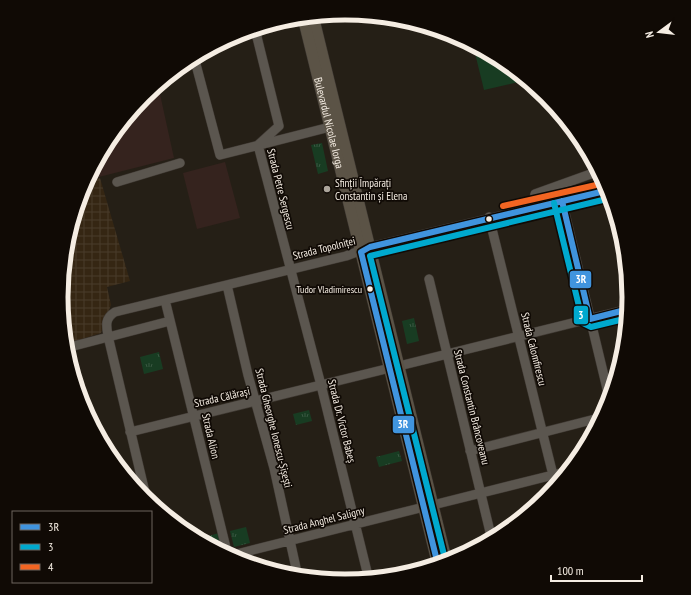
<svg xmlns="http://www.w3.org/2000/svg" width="691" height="595" viewBox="0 0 691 595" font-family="'PT Sans Narrow',sans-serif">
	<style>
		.industrial { fill: url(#industrial-grid) }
		.education { fill: #35231e }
		.grass { fill: url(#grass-tufts) }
		.pitch { fill: #183c22 }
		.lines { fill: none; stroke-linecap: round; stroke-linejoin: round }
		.minor-casing { stroke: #403a34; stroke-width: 10 }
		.major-casing { stroke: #403a34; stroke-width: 12 }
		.minor { stroke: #5b564f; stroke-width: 9 }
		.major { stroke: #5b5346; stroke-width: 11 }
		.bus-1-casing { stroke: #100a05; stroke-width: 9 }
		.bus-2-casing { stroke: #100a05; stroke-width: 9 }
		.bus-3-casing { stroke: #100a05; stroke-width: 9 }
		.bus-1 { stroke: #4094de; stroke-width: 6 }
		.bus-2 { stroke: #00a9ce; stroke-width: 6 }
		.bus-3 { stroke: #f26522; stroke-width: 6 }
		.poi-dot { fill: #aca59b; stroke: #100a05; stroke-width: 1.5 }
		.bus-dot { fill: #f5ede3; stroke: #100a05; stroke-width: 1.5 }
		.labels { text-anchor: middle; stroke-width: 3.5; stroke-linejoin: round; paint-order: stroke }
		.bus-label { font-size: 10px; fill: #f5ede3; stroke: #100a05; text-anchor: end }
		.street-label { font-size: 11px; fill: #f5ede3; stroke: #100a05 }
		.poi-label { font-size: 11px; fill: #f5ede3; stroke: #100a05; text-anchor: start }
		.rim { fill: none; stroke: #f5ede3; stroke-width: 5 }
		.line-badge { stroke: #100a05; stroke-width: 1.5 }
		.badge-label { font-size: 11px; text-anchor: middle; font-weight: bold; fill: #fff }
	</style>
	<defs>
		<pattern id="industrial-grid" width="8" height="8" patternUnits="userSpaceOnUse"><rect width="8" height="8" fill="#352613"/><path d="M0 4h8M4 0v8" fill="none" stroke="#493b2a"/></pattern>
		<pattern id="grass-tufts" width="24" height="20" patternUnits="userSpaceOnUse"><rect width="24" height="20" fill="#183c22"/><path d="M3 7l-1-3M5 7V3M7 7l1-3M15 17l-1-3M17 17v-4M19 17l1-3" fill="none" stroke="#3a5842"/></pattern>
	</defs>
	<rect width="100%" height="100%" fill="#251f16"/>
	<path class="industrial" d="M100,178L130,281L107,287L111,305L101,333L66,344L61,297L67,242L83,188L87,181Z"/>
	<path class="education" d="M158,85L174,158L87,180L109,139L144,96Z
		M225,162L240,218L197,229L183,173Z"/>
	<path class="grass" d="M322,143L328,171L318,174L311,145Z
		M414,318L419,341L407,344L402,321Z
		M159,352L163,369L144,374L140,357Z
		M309,410L312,421L296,425L293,414Z
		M399,451L402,461L379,467L376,457Z
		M246,527L250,543L234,547L230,531Z
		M219,533L223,551L221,552L198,539Z"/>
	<path class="pitch" d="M473,45L504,61L527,80L484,90Z"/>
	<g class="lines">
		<g class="minor-casing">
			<path id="minor" d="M255,29L279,126L258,145L321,385L369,580
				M194,57L220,155L330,127
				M117,182L180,163
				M562,201L610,401
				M533,208L535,194L599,171
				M489,217L556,487
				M429,279L492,540
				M227,285L248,375L274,468L298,577
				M165,300L228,556
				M66,348L170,321
				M399,366L629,309
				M130,432L390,368
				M470,451L603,417
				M147,501L108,336C106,325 105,318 115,312L346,256L370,247L609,190
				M433,505L569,471
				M229,556L424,507"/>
		</g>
		<g class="major-casing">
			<g id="major">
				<path d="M313,16L447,563"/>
				<path id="s1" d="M303,17L438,565"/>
			</g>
		</g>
		<use href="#minor" class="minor"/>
		<use href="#major" class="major"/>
		<g class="bus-1-casing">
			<path id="bus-1" d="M562,201L590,319L629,309
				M438,565L361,252L370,247L609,190"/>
		</g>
		<g class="bus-2-casing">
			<path id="bus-2" d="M554,203L583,323L591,327L628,318
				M446,563L370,256L611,198"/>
		</g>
		<g class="bus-3-casing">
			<path id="bus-3" d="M503,206L605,183"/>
		</g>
		<use href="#bus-1" class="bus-1"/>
		<use href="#bus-2" class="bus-2"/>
		<use href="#bus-3" class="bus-3"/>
	</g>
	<circle class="poi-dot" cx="327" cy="189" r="4"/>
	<g class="bus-dot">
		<circle cx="489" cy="219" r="3.5"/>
		<circle cx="370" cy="289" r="3.5"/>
	</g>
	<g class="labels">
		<g class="bus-label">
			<text x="362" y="293">Tudor Vladimirescu</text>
		</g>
		<g class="street-label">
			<text dy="4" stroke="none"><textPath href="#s1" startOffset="109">Bulevardul Nicolae Iorga</textPath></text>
			<text transform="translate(281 189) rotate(76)" y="4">Strada Petre Sergescu</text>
			<text transform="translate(324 248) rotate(-14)" y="4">Strada Topolniței</text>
			<text transform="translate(534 349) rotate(76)" y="4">Strada Calomfirescu</text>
			<text transform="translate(222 397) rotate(-13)" y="4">Strada Călărași</text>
			<text transform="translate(472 407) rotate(76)" y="4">Strada Constantin Brâncoveanu</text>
			<text transform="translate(342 421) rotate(76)" y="4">Strada Dr. Victor Babeș</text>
			<text transform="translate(274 428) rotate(76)" y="4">Strada Gheorghe Ionescu-Șișești</text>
			<text transform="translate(211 436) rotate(77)" y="4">Strada Alion</text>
			<text transform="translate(324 520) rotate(-14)" y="4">Strada Anghel Saligny</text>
		</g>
		<g class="poi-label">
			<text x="335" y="187">Sfinții Împărați<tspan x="335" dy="13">Constantin și Elena</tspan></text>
		</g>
	</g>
	<path d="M0 0H691V595H0ZM68 297a277 277 0 1 1 554 0a277 277 0 1 1-554 0Z" fill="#100a05" fill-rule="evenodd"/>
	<path class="rim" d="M68 297a277 277 0 1 1 554 0a277 277 0 1 1-554 0Z"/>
	<g class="line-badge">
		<rect x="569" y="270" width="23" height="19" rx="4" fill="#4094de"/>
		<rect x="573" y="305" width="16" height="20" rx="4" fill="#00a9ce"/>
		<rect x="392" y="415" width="23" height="19" rx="4" fill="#4094de"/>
	</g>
	<g class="badge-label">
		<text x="581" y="283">3R</text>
		<text x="581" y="319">3</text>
		<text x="403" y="428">3R</text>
	</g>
	<rect x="12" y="511" width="140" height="72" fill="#100a05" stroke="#6c655e"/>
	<rect x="20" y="524" width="20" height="6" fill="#4094de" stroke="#6c655e"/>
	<text x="48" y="531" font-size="12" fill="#f5ede3">3R</text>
	<rect x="20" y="544" width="20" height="6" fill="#00a9ce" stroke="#6c655e"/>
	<text x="48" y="551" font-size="12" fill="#f5ede3">3</text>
	<rect x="20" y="564" width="20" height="6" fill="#f26522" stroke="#6c655e"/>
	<text x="48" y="571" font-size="12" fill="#f5ede3">4</text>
	<g transform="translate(659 32) rotate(255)" stroke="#100a05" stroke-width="3" paint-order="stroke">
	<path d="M0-3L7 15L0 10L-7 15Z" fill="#f5ede3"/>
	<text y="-6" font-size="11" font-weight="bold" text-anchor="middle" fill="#f5ede3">N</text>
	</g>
	<path d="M551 575v6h91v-6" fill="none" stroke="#f5ede3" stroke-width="2"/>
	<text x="557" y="575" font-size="12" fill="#f5ede3" stroke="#100a05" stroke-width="3" paint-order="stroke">100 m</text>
</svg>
